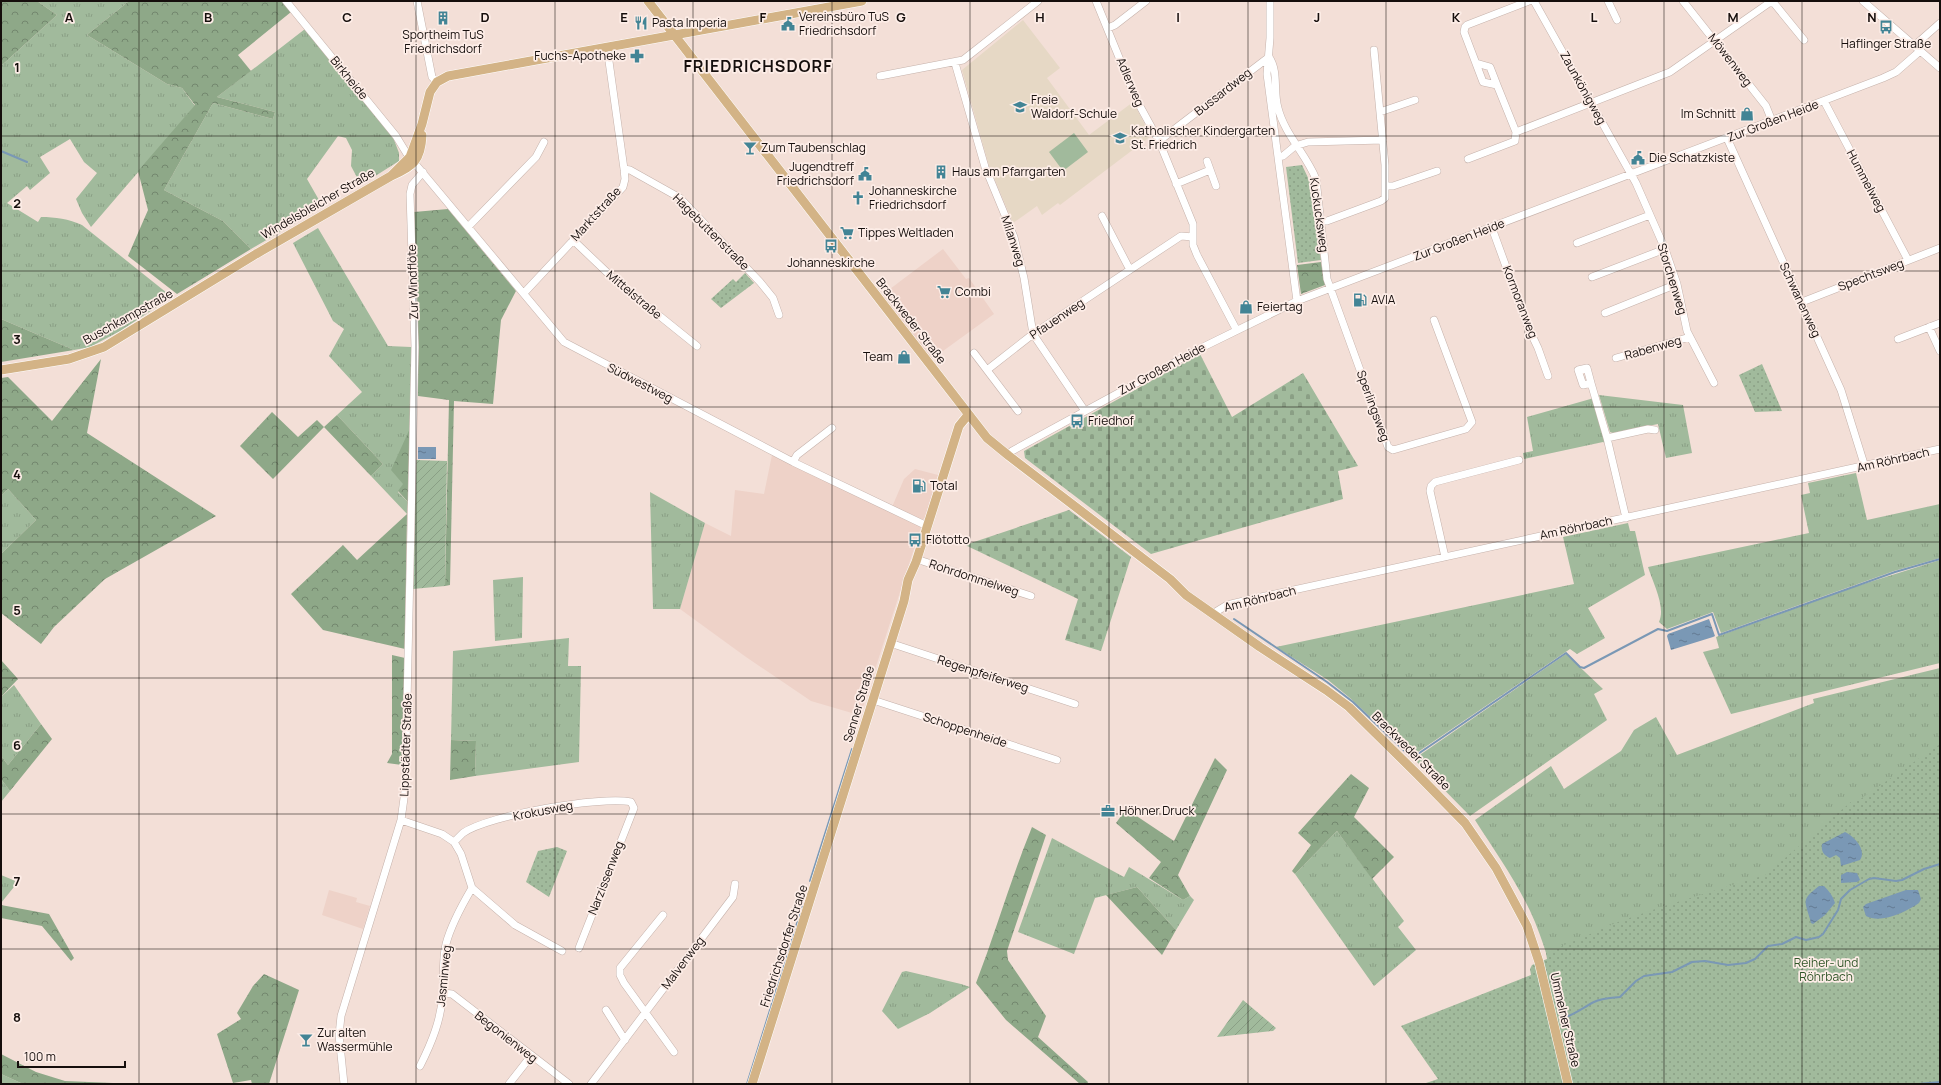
<svg xmlns="http://www.w3.org/2000/svg" width="1941" height="1085" viewBox="0 0 1941 1085" font-family="Manrope,sans-serif">
	<style>
		.built { fill: #eed2c8 }
		.education { fill: #e6d8c5 }
		.grass { fill: url(#grass-tufts) }
		.forest { fill: url(#forest-crowns) }
		.cemetery { fill: url(#cemetery-stones) }
		.park { fill: url(#park-dots) }
		.garden { fill: url(#garden-furrows) }
		.pitch { fill: #a1ba9c }
		.water { fill: url(#water-ripples) }
		.lines { fill: none; stroke-linecap: round; stroke-linejoin: round }
		.stream { stroke: #7a98b5; stroke-width: 2 }
		.minor-casing { stroke: #c5b2ab; stroke-width: 8 }
		.major-casing { stroke: #fff; stroke-width: 10 }
		.minor { stroke: #fff; stroke-width: 7 }
		.major { stroke: #d3b386; stroke-width: 9 }
		.grid { fill: none; stroke: #150e0c; stroke-width: 1; stroke-opacity: 0.55 }
		.labels { text-anchor: middle; stroke-width: 3.5; stroke-linejoin: round; paint-order: stroke }
		.poi-label { font-size: 12px; fill: #150e0c; stroke: #fdede7; text-anchor: start }
		.street-label { font-size: 12px; fill: #150e0c; stroke: #fdede7 }
		.park-label { font-size: 12px; fill: #305628; stroke: #fdede7 }
		.district-label { font-size: 16px; font-weight: bold; letter-spacing: 1px; fill: #150e0c; stroke: #fdede7 }
		.grid-label { font-size: 13px; text-anchor: middle; font-weight: bold; fill: #150e0c; stroke: #fdede7; stroke-width: 3.5; stroke-linejoin: round; paint-order: stroke }
	</style>
	<defs>
		<pattern id="grass-tufts" width="24" height="20" patternUnits="userSpaceOnUse"><rect width="24" height="20" fill="#a1ba9c"/><path d="M3 7l-1-3M5 7V3M7 7l1-3M15 17l-1-3M17 17v-4M19 17l1-3" fill="none" stroke="#8a9f85"/></pattern>
		<pattern id="forest-crowns" width="20" height="18" patternUnits="userSpaceOnUse"><rect width="20" height="18" fill="#8ea888"/><path d="M2 6a3 3 0 1 1 6 0M12 15a3 3 0 1 1 6 0" fill="none" stroke="#73876e"/></pattern>
		<pattern id="cemetery-stones" width="16" height="16" patternUnits="userSpaceOnUse"><rect width="16" height="16" fill="#a1ba9c"/><path d="M2 7V4a2 2 0 0 1 4 0v3zM10 15v-3a2 2 0 0 1 4 0v3z" fill="#8a9f85"/></pattern>
		<pattern id="park-dots" width="8" height="8" patternUnits="userSpaceOnUse"><rect width="8" height="8" fill="#a1ba9c"/><path d="M2 2h.1M6 6h.1" fill="none" stroke="#8a9f85" stroke-width="1.8" stroke-linecap="round"/></pattern>
		<pattern id="garden-furrows" width="10" height="10" patternUnits="userSpaceOnUse"><rect width="10" height="10" fill="#a1ba9c"/><path d="M-1 1l2-2M0 10L10 0M9 11l2-2" fill="none" stroke="#8a9f85"/></pattern>
		<pattern id="water-ripples" width="26" height="14" patternUnits="userSpaceOnUse"><rect width="26" height="14" fill="#7a98b5"/><path d="M2 4q2-2 4 0t4 0M15 11q2-2 4 0t4 0" fill="none" stroke="#637a92"/></pattern>
	</defs>
	<rect width="100%" height="100%" fill="#f3dfd7"/>
	<path class="built" d="M943,249L966,279L969,278L994,314L932,359L882,295Z
		M772,455L921,527L861,713H852L811,701L746,657L680,609L705,523L731,536L735,490L764,494Z
		M915,469L938,475L925,518L922,520L892,507L904,479Z
		M329,890L357,898L356,902L370,906L363,929L322,915Z"/>
	<path class="education" d="M1023,20L1060,68L1047,78L1089,135L1133,102L1151,136L1060,205L1058,203L1042,215L1037,206L1013,223L989,166L962,70Z"/>
	<path class="grass" d="M37,1H129L87,35L167,84L182,88L195,106L91,227L82,213L76,199L97,173L84,162L70,139L40,157L50,173L30,190L27,186L7,203L38,222L41,217C55,217 69,219 82,225L172,297L120,331L90,347L74,350L1,319V66L57,15Z
		M305,29L393,137L399,153V161L361,185L351,166L352,150L346,138L338,136L307,179L323,207L251,249L223,221L164,190L213,103L273,119L275,112L217,97Z
		M318,228L388,346L411,347V426L403,485L398,492L408,502L407,514L371,476L383,464L337,415L362,392L329,356L344,329L333,321L293,243Z
		M1599,395L1683,405L1692,453L1666,458L1658,424L1613,433L1610,432Z
		M1594,398L1606,444L1603,442L1524,459L1523,453L1533,451L1527,417Z
		M1856,473L1867,520L1940,504V558L1894,571L1721,633L1713,612L1667,629L1659,622C1666,607 1653,583 1648,567L1809,533L1801,495L1810,493L1808,483Z
		M8,489L36,520L1,554V496Z
		M650,492L705,523L680,609H653Z
		M1628,523L1630,531H1635L1645,575L1588,608L1605,638L1577,654L1570,649L1412,756L1350,698L1328,680L1276,647L1574,584L1563,537Z
		M1940,560V663L1731,714L1703,652L1719,648L1716,637L1857,586Z
		M523,577L522,638L495,641L493,580Z
		M569,638L568,666H581L579,762L475,776L476,741L451,740L453,651Z
		M1566,654L1603,689L1594,694L1607,720L1470,816L1414,759Z
		M1940,668V1084H1578C1565,1030 1556,974 1535,922C1520,886 1496,853 1475,820L1551,766L1564,789L1621,751L1634,730L1656,717L1677,755L1814,703L1813,699Z
		M14,685L41,724L8,765L1,756V697Z
		M1,779L10,791L1,802Z
		M1337,831L1404,921L1398,927L1416,950L1374,986L1295,874Z
		M1052,838L1124,877L1129,867L1183,900L1190,896L1194,900L1176,930L1137,887L1095,898L1074,954L1018,932Z
		M1,875L18,882L1,903Z
		M906,971L961,984L970,987L930,1013L898,1029L882,1011L902,972Z
		M1,1074L23,1084H1Z"/>
	<path class="forest" d="M1,1H37L57,15L1,66Z
		M129,1H282L291,12L238,55L251,71L217,97L275,112L273,119L213,103L164,190L223,221L251,249L177,294L128,256L148,210L138,171L195,105L182,88L167,84L87,35Z
		M448,209L516,291L501,320L493,404L454,401L450,585L445,586L449,400L418,396V346L414,212Z
		M1321,262L1325,285L1301,294L1297,265Z
		M1,319L74,350L1,362Z
		M101,359L87,433L216,516L105,579L54,627L41,644L1,613V554L36,520L8,489L1,496V378L8,377L52,421Z
		M272,412L298,437L317,420L324,427L337,415L383,464L371,476L324,427L273,479L240,446Z
		M411,426L408,502L398,491L403,484L391,470Z
		M407,514L405,649L323,630L291,594L343,545L357,560Z
		M392,655L405,658L402,765L387,763L392,754Z
		M1,660L18,679L1,697Z
		M41,724L52,739L10,791L1,779V756L8,765Z
		M451,740L476,741L475,776L450,780Z
		M1215,758L1227,770L1178,875L1190,896L1183,900L1149,878L1161,862L1116,823L1126,809L1174,841Z
		M1351,774L1369,788L1354,817L1394,857L1372,879L1337,831L1295,874L1292,871L1311,845L1298,833Z
		M1032,827L1046,835L1007,951L1008,960L1046,1016L1038,1037L1088,1082L1087,1084H1080L1006,1020L976,983C996,931 1011,878 1032,827Z
		M1137,887L1176,930L1162,955L1106,895Z
		M1,905L49,914L74,958L71,961L42,926L1,918Z
		M264,974L299,990L269,1084H252L251,1080L233,1083L217,1034L241,1019L237,1013L253,986Z
		M1,1054L36,1072L65,1081L137,1084H23L1,1074Z"/>
	<path class="cemetery" d="M1200,354L1232,417L1303,373L1358,466L1338,471L1343,499L1151,554L1025,458L1024,451Z
		M1069,510L1131,557L1101,651L1065,640L1078,599L965,545Z"/>
	<path class="park" d="M1302,165L1310,182L1321,260L1298,263L1286,167Z
		M745,273L754,283L721,308L711,299L733,279L736,282Z
		M1762,364L1782,411L1755,412L1739,375Z
		M1940,744V1084H1423L1438,1079L1401,1026L1531,975L1530,969L1532,965L1547,959L1546,953L1618,922L1661,907L1765,875L1852,801L1859,800Z
		M557,847L567,851L549,897L526,882L538,851Z"/>
	<path class="garden" d="M416,460L447,461L445,586L413,589Z
		M1243,1000L1276,1028L1273,1031L1217,1037Z"/>
	<path class="pitch" d="M1074,133L1088,152L1063,171L1049,152Z"/>
	<path class="water" d="M418,447H436V459H418Z
		M1709,619L1715,636L1713,637L1671,650L1667,636L1668,634Z
		M1845,832C1854,836 1867,850 1860,860L1841,866L1840,858L1836,855L1830,858C1823,855 1821,851 1822,844Z
		M1847,872L1857,873L1860,880L1857,882L1841,883V875Z
		M1819,886H1824C1829,891 1833,896 1835,903L1825,915L1813,924L1811,923C1805,900 1800,901 1819,886Z
		M1906,890H1918L1921,899L1919,903C1906,912 1881,924 1866,916L1863,907L1866,904Z"/>
	<g class="lines">
		<path class="stream" d="M1,151L27,162
			M1234,619L1327,682L1353,702L1412,758L1566,653L1580,667L1584,668L1658,629L1667,631L1712,614L1719,635L1895,572L1940,559
			M810,881L852,749
			M1566,1017C1577,1013 1584,1007 1594,1002C1602,998 1611,998 1620,997L1636,981L1644,976L1672,972L1692,962L1705,961L1728,965L1746,963L1755,959L1768,946L1782,944L1796,937L1806,940L1819,937L1823,934L1838,910L1841,899L1850,890L1869,879L1874,878L1896,881L1902,880L1924,869L1940,864
			M747,1084L803,904
			M1919,1084L1940,1082"/>
		<g class="minor-casing">
			<path id="minor" d="M286,1L396,136L407,154L564,342L793,462L927,526
				M417,1L432,77L437,82
				M1096,1L1136,99L1159,141L1193,224V245L1197,255L1236,329
				M1270,1V38L1267,74L1297,301
				M1534,1L1636,183L1665,249L1677,284L1687,331L1714,383
				M1608,1L1617,20
				M1683,1L1766,106L1772,121
				M1863,1L1940,68
				M1108,28L1115,25L1146,1
				M1914,46L1940,23
				M955,63L985,167L1014,237L1024,278L1033,334L1085,411
				M1476,63L1490,67L1497,85
				M880,76L963,60L1038,1
				M1824,101L1908,260
				M1380,112L1415,100
				M1516,132L1670,72L1769,3L1773,2L1804,40
				M1727,138L1841,390L1865,467
				M1159,141L1269,57C1279,72 1273,90 1278,108C1285,135 1306,154 1316,179L1327,279L1388,447L1393,450L1466,429L1472,422L1434,320
				M1278,157L1283,156L1295,146L1308,142L1383,140
				M1468,159L1515,141L1516,132L1497,85L1483,82L1464,32L1465,27L1467,25L1529,1
				M1207,161L1216,186
				M624,169L630,170L680,198L760,282L773,298L779,315
				M1176,184L1210,170
				M1385,186H1393L1437,171
				M1102,216L1130,270
				M1321,221H1327L1381,201L1385,198V165L1374,50
				M468,227L536,157L544,142
				M1492,228L1528,327L1538,348L1548,376
				M573,240L615,280L697,346
				M1577,243L1650,215
				M1592,277L1665,249
				M524,293L623,187L625,179L624,169L607,47
				M1802,302L1940,248
				M1605,313L1677,284
				M1929,327L1940,351
				M1898,339L1940,323
				M974,353L1018,411
				M1616,358L1690,337
				M1587,368L1591,383L1583,385L1578,370Z
				M987,370L1033,334L1181,236L1193,237
				M1591,383L1607,438L1626,518
				M1607,438L1648,429L1655,430
				M1009,456L1012,451L1199,349L1297,301L1883,78L1896,72L1920,51
				M793,462L797,455L832,428
				M1445,557L1430,491L1431,486L1435,482L1519,460
				M916,559L1031,596
				M1214,613L1227,605L1252,599L1940,449
				M890,643L1075,704
				M873,700L1057,760
				M401,820L442,834L454,842L461,854L472,888L515,925L562,951
				M454,842C457,839 460,836 463,833C489,815 600,796 631,802L634,808L579,948
				M663,915L620,968V975L624,983L674,1052
				M443,993L452,994L569,1084
				M606,1010L625,1040
				M420,1066C432,1042 441,1020 443,993C444,977 442,960 446,944C451,925 462,905 472,888
				M344,1084L339,1035L341,1016L401,820L405,791L415,347L410,194L412,185L423,172
				M509,1084L531,1056
				M591,1084L733,897L735,884"/>
		</g>
		<g class="major-casing">
			<path id="major" d="M648,1L987,438L1009,456L1170,579L1186,595L1260,647L1326,690L1349,707L1417,774L1465,823L1496,868L1527,926L1539,962L1568,1084
				M391,176L410,157L422,124L430,92L437,82L448,76L862,1
				M1,370L69,359L104,347L256,254L391,176C413,167 421,160 422,135
				M752,1084L904,601L908,580L916,562L959,426L968,415"/>
		</g>
		<use href="#minor" class="minor"/>
		<use href="#major" class="major"/>
	</g>
	<path class="grid" d="M139,1V1084M277,1V1084M416,1V1084M555,1V1084M693,1V1084M832,1V1084M970,1V1084M1109,1V1084M1248,1V1084M1386,1V1084M1525,1V1084M1664,1V1084M1802,1V1084M1,136H1940M1,271H1940M1,407H1940M1,542H1940M1,678H1940M1,814H1940M1,949H1940"/>
	<defs>
		<g id="building-bare" transform="scale(1.08)"><path d="M-4-6H4V6H1V3H-1V6H-4ZM-2.5-4.3h1.7v1.8h-1.7ZM.8-4.3h1.7v1.8H.8ZM-2.5-1h1.7V.8h-1.7ZM.8-1h1.7V.8H.8Z" fill="#428495" stroke="#fdede7" stroke-width="2.5" paint-order="stroke"/></g>
		<g id="restaurant-bare" transform="scale(1.08)"><path d="M-5-6h1v4h1v-4h1v4h1v-4h1v5L-1.5 .5V6h-2V.5L-5-1ZM5-6V6H3V1.5H1.5Q1.5-4 5-6Z" fill="#428495" stroke="#fdede7" stroke-width="2.5" paint-order="stroke"/></g>
		<g id="civic-bare" transform="scale(1.08)"><path d="M-.6-6.5H3V-4.5H.6V-3L4-1V1h2V6H-6V1h2V-1L-.6-3ZM-1.2 2.5V6h2.4V2.5Z" fill="#428495" stroke="#fdede7" stroke-width="2.5" paint-order="stroke"/></g>
		<g id="bus-bare" transform="scale(1.08)"><path d="M-5-6H5V4H4V6H2V4H-2V6H-4V4H-5ZM-3.5-4V0h7V-4ZM-3.5 1.2v1.5H-2V1.2ZM2 1.2v1.5H3.5V1.2Z" fill="#428495" stroke="#fdede7" stroke-width="2.5" paint-order="stroke"/></g>
		<g id="pharmacy-bare" transform="scale(1.08)"><path d="M-2-6h4v4h4v4h-4v4h-4v-4h-4v-4h4Z" fill="#428495" stroke="#fdede7" stroke-width="2.5" paint-order="stroke"/></g>
		<g id="school-bare" transform="scale(1.08)"><path d="M0-5L7-2L0 1L-7-2ZM-4 1L0 2.5L4 1V4Q0 6-4 4Z" fill="#428495" stroke="#fdede7" stroke-width="2.5" paint-order="stroke"/></g>
		<g id="shop-bare" transform="scale(1.08)"><path d="M-5-2.5h2.3a2.7 3.5 0 0 1 5.4 0H5L5.5 6h-11ZM-1.5-2.5h3a1.5 2.3 0 0 0-3 0Z" fill="#428495" stroke="#fdede7" stroke-width="2.5" paint-order="stroke"/></g>
		<g id="bar-bare" transform="scale(1.08)"><path d="M-6-5H6L.8 .8V4.5H3.5V6h-7V4.5H-.8V.8Z" fill="#428495" stroke="#fdede7" stroke-width="2.5" paint-order="stroke"/></g>
		<g id="church-bare" transform="scale(1.08)"><path d="M-1.2-6h2.4v3.5h3.3v2.4h-3.3V6h-2.4V-.1h-3.3v-2.4h3.3Z" fill="#428495" stroke="#fdede7" stroke-width="2.5" paint-order="stroke"/></g>
		<g id="supermarket-bare" transform="scale(1.08)"><path d="M-6-5.5h2.5l.6 2H6L4.5 2H-2.5L-4.4-4H-6ZM-1.5 3.2a1.3 1.3 0 1 0 .1 0ZM3 3.2a1.3 1.3 0 1 0 .1 0Z" fill="#428495" stroke="#fdede7" stroke-width="2.5" paint-order="stroke"/></g>
		<g id="fuel-bare" transform="scale(1.08)"><path d="M-5.5-6h7V0h2V4h1.3V-2.5L3-4.5l.8-.8L6-3V5H2.5V1h-1V6h-7ZM-4.2-4.7v3.2H.2V-4.7Z" fill="#428495" stroke="#fdede7" stroke-width="2.5" paint-order="stroke"/></g>
		<g id="office-bare" transform="scale(1.08)"><path d="M-6-3h4V-5.5h4V-3h4V5H-6ZM-1-4.5V-3h2v-1.5ZM-6 0V1H6V0Z" fill="#428495" stroke="#fdede7" stroke-width="2.5" paint-order="stroke"/></g>
	</defs>
	<g fill-rule="evenodd">
		<use href="#building-bare" x="443" y="18"/>
		<use href="#restaurant-bare" x="641" y="23"/>
		<use href="#civic-bare" x="788" y="24"/>
		<use href="#bus-bare" x="1886" y="27"/>
		<use href="#pharmacy-bare" x="637" y="56"/>
		<use href="#school-bare" x="1020" y="107"/>
		<use href="#shop-bare" x="1747" y="114"/>
		<use href="#school-bare" x="1120" y="138"/>
		<use href="#bar-bare" x="750" y="148"/>
		<use href="#civic-bare" x="1638" y="158"/>
		<use href="#building-bare" x="941" y="172"/>
		<use href="#civic-bare" x="865" y="174"/>
		<use href="#church-bare" x="858" y="198"/>
		<use href="#supermarket-bare" x="847" y="233"/>
		<use href="#bus-bare" x="831" y="246"/>
		<use href="#supermarket-bare" x="944" y="292"/>
		<use href="#fuel-bare" x="1360" y="300"/>
		<use href="#shop-bare" x="1246" y="307"/>
		<use href="#shop-bare" x="904" y="357"/>
		<use href="#bus-bare" x="1077" y="421"/>
		<use href="#fuel-bare" x="919" y="486"/>
		<use href="#bus-bare" x="915" y="540"/>
		<use href="#office-bare" x="1108" y="811"/>
		<use href="#bar-bare" x="306" y="1040"/>
	</g>
	<g class="labels">
		<g class="poi-label">
			<text x="799" y="21">Vereinsbüro TuS<tspan x="799" dy="14">Friedrichsdorf</tspan></text>
			<text x="652" y="27">Pasta Imperia</text>
			<text x="443" y="39" text-anchor="middle">Sportheim TuS<tspan x="443" dy="14">Friedrichsdorf</tspan></text>
			<text x="1886" y="48" text-anchor="middle">Haflinger Straße</text>
			<text x="626" y="60" text-anchor="end">Fuchs-Apotheke</text>
			<text x="1031" y="104">Freie<tspan x="1031" dy="14">Waldorf-Schule</tspan></text>
			<text x="1736" y="118" text-anchor="end">Im Schnitt</text>
			<text x="1131" y="135">Katholischer Kindergarten<tspan x="1131" dy="14">St. Friedrich</tspan></text>
			<text x="761" y="152">Zum Taubenschlag</text>
			<text x="1649" y="162">Die Schatzkiste</text>
			<text x="854" y="171" text-anchor="end">Jugendtreff<tspan x="854" dy="14">Friedrichsdorf</tspan></text>
			<text x="952" y="176">Haus am Pfarrgarten</text>
			<text x="869" y="195">Johanneskirche<tspan x="869" dy="14">Friedrichsdorf</tspan></text>
			<text x="858" y="237">Tippes Weltladen</text>
			<text x="831" y="267" text-anchor="middle">Johanneskirche</text>
			<text x="955" y="296">Combi</text>
			<text x="1371" y="304">AVIA</text>
			<text x="1257" y="311">Feiertag</text>
			<text x="893" y="361" text-anchor="end">Team</text>
			<text x="1088" y="425">Friedhof</text>
			<text x="930" y="490">Total</text>
			<text x="926" y="544">Flötotto</text>
			<text x="1119" y="815">Höhner Druck</text>
			<text x="317" y="1037">Zur alten<tspan x="317" dy="14">Wassermühle</tspan></text>
		</g>
		<g class="street-label">
			<text transform="translate(1730 60) rotate(52)" y="4">Möwenweg</text>
			<text transform="translate(349 78) rotate(51)" y="4">Birkheide</text>
			<text transform="translate(1130 82) rotate(67)" y="4">Adlerweg</text>
			<text transform="translate(1583 88) rotate(61)" y="4">Zaunkönigweg</text>
			<text transform="translate(1223 92) rotate(-38)" y="4">Bussardweg</text>
			<text transform="translate(1773 121) rotate(-21)" y="4">Zur Großen Heide</text>
			<text transform="translate(1866 181) rotate(62)" y="4">Hummelweg</text>
			<text transform="translate(318 204) rotate(-30)" y="4">Windelsbleicher Straße</text>
			<text transform="translate(596 214) rotate(-48)" y="4">Marktstraße</text>
			<text transform="translate(1319 215) rotate(82)" y="4">Kuckucksweg</text>
			<text transform="translate(711 232) rotate(45)" y="4">Hagebuttenstraße</text>
			<text transform="translate(1459 240) rotate(-21)" y="4">Zur Großen Heide</text>
			<text transform="translate(1013 241) rotate(72)" y="4">Milanweg</text>
			<text transform="translate(1871 275) rotate(-21)" y="4">Spechtsweg</text>
			<text transform="translate(1672 279) rotate(73)" y="4">Storchenweg</text>
			<text transform="translate(413 282) rotate(-92)" y="4">Zur Windflöte</text>
			<text transform="translate(634 295) rotate(40)" y="4">Mittelstraße</text>
			<text transform="translate(1800 300) rotate(65)" y="4">Schwanenweg</text>
			<text transform="translate(1520 302) rotate(69)" y="4">Kormoranweg</text>
			<text transform="translate(128 317) rotate(-29)" y="4">Buschkampstraße</text>
			<text transform="translate(1057 319) rotate(-34)" y="4">Pfauenweg</text>
			<text transform="translate(911 321) rotate(52)" y="4">Brackweder Straße</text>
			<text transform="translate(1653 348) rotate(-16)" y="4">Rabenweg</text>
			<text transform="translate(1162 369) rotate(-28)" y="4">Zur Großen Heide</text>
			<text transform="translate(640 383) rotate(27)" y="4">Südwestweg</text>
			<text transform="translate(1373 406) rotate(70)" y="4">Sperlingsweg</text>
			<text transform="translate(1893 460) rotate(-13)" y="4">Am Röhrbach</text>
			<text transform="translate(1576 528) rotate(-12)" y="4">Am Röhrbach</text>
			<text transform="translate(974 578) rotate(18)" y="4">Rohrdommelweg</text>
			<text transform="translate(1260 599) rotate(-14)" y="4">Am Röhrbach</text>
			<text transform="translate(983 674) rotate(18)" y="4">Regenpfeiferweg</text>
			<text transform="translate(859 704) rotate(-73)" y="4">Senner Straße</text>
			<text transform="translate(965 730) rotate(18)" y="4">Schoppenheide</text>
			<text transform="translate(406 745) rotate(-88)" y="4">Lippstädter Straße</text>
			<text transform="translate(1411 751) rotate(45)" y="4">Brackweder Straße</text>
			<text transform="translate(543 811) rotate(-11)" y="4">Krokusweg</text>
			<text transform="translate(606 878) rotate(-69)" y="4">Narzissenweg</text>
			<text transform="translate(784 946) rotate(-72)" y="4">Friedrichsdorfer Straße</text>
			<text transform="translate(683 963) rotate(-53)" y="4">Malvenweg</text>
			<text transform="translate(444 976) rotate(-84)" y="4">Jasminweg</text>
			<text transform="translate(1565 1020) rotate(77)" y="4">Ummelner Straße</text>
			<text transform="translate(506 1037) rotate(38)" y="4">Begonienweg</text>
		</g>
		<g class="park-label">
			<text x="1826" y="967">Reiher- und<tspan x="1826" dy="14">Röhrbach</tspan></text>
		</g>
		<g class="district-label">
			<text x="758" y="72">FRIEDRICHSDORF</text>
		</g>
	</g>
	<g class="grid-label">
		<text x="69" y="22">A</text>
		<text x="208" y="22">B</text>
		<text x="347" y="22">C</text>
		<text x="485" y="22">D</text>
		<text x="624" y="22">E</text>
		<text x="763" y="22">F</text>
		<text x="901" y="22">G</text>
		<text x="1040" y="22">H</text>
		<text x="1178" y="22">I</text>
		<text x="1317" y="22">J</text>
		<text x="1456" y="22">K</text>
		<text x="1594" y="22">L</text>
		<text x="1733" y="22">M</text>
		<text x="1872" y="22">N</text>
		<text x="17" y="72">1</text>
		<text x="17" y="208">2</text>
		<text x="17" y="344">3</text>
		<text x="17" y="479">4</text>
		<text x="17" y="615">5</text>
		<text x="17" y="750">6</text>
		<text x="17" y="886">7</text>
		<text x="17" y="1022">8</text>
	</g>
	<rect width="1941" height="1085" fill="none" stroke="#150e0c" stroke-width="4"/>
	<path d="M18 1061v6h107v-6" fill="none" stroke="#150e0c" stroke-width="2"/>
	<text x="24" y="1061" font-size="12" fill="#150e0c" stroke="#fdede7" stroke-width="3" paint-order="stroke">100 m</text>
</svg>
